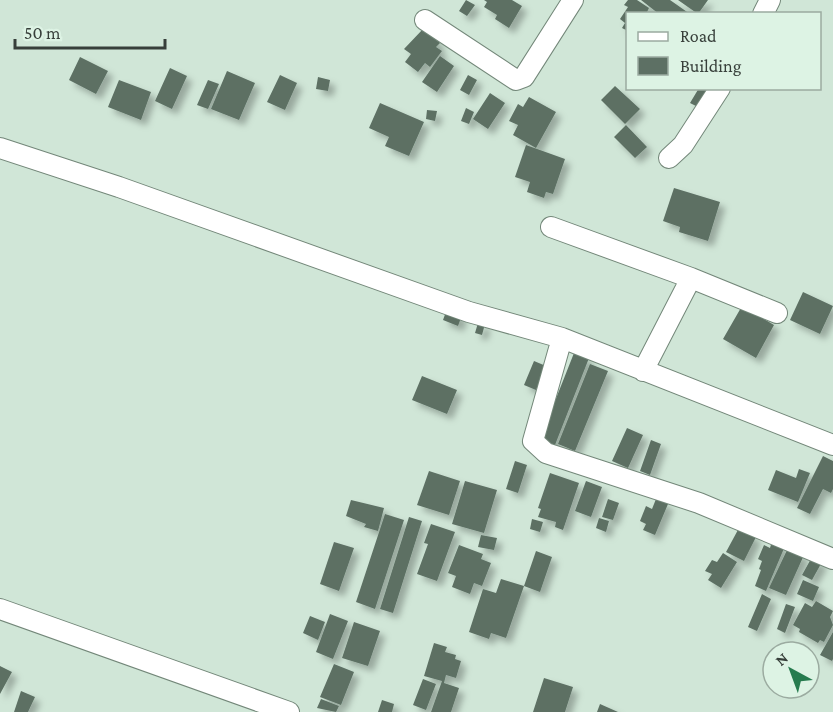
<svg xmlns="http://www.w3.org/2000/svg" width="833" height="712" viewBox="0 0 833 712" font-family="'Crimson Pro',serif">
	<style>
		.building { fill: #5d7064; filter: url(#shadow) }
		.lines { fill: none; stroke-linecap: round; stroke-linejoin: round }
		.minor-casing { stroke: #738779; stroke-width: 22 }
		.minor { stroke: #fff; stroke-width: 20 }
	</style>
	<defs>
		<filter id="shadow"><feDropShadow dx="5.5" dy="5.5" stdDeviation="3" flood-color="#0004"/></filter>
	</defs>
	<rect width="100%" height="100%" fill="#d0e6d7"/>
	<path class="building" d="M466,0L475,5L467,16L459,11Z
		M484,0H512L522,6L509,28L495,19L497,15L484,7L487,2Z
		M628,0H637L649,8L646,14H628V31L622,28L625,23L620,19L628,7L624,5Z
		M641,0H670L690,14H659Z
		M678,0H708L698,14Z
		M423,29L440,43L436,47L442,51L430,67L425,63L418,72L405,62L411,54L404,49Z
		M440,56L454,66L437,92L422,82Z
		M80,57L108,71L96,94L69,80Z
		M170,68L187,76L172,109L155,101Z
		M227,71L255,83L239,120L211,109Z
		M280,75L297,83L285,110L267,102Z
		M468,75L477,80L469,95L460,90Z
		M318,77L330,80L328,91L316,89Z
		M119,80L151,92L141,120L108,107Z
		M208,80L219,84L208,109L197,105Z
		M615,86L640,109L625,124L601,100Z
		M699,88H711L700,108L690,103Z
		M490,93L505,103L488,129L473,119Z
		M529,97L556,112L536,148L513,135L518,125L509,121L518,104L523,107Z
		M380,103L424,122L409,156L385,146L389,137L369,128Z
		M466,108L474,112L469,124L461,121Z
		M427,110L437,111L435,121L426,119Z
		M626,125L647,147L635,158L614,137Z
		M526,145L565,159L553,194L546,192L544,198L527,192L530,182L515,177Z
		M674,188L720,202L708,241L679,232L680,227L663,221Z
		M803,292L833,306L820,334L790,320Z
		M742,306L774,325L756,358L723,339Z
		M447,309L462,315L458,326L443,320Z
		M478,323L485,324L482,335L475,333Z
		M574,353L589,358L555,445L540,439Z
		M534,361L546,366L536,390L524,385Z
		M590,364L608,371L575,451L558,444Z
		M422,376L457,390L447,414L412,400Z
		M627,428L643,435L628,468L612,461Z
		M651,440L661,444L650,475L640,471Z
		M823,456L833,461V489L831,493L823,489L810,514L797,508Z
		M515,461L527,465L518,493L506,489Z
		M799,469L810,473L798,502L768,490L776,470L796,478Z
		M429,471L460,481L449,515L417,505Z
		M550,473L579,483L563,530L555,527L556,522L538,517L541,509L538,508Z
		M465,481L497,490L484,533L452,524Z
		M586,481L602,487L591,517L575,511Z
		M608,499L619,503L613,520L602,517Z
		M656,499L668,504L655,535L643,530L646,524L640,521L646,506L652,509Z
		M351,500L384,508L378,531L364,527L366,524L346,516Z
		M385,514L404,520L375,609L356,602Z
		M409,517L422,521L393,613L380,609Z
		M599,518L609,521L606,532L596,528Z
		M532,519L543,522L540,532L530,529Z
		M431,524L455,532L437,581L417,574L428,544L424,543Z
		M739,528L756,537L744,561L726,552Z
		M481,535L497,538L494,550L478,547Z
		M772,541L785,546L766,591L755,586L761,570L759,569L762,561L758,559L764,545L770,548Z
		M334,542L354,548L339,591L320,584Z
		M459,545L483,554L481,559L491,563L482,586L474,583L470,594L452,587L456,576L448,573Z
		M788,548L804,555L786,595L769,588Z
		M536,551L552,557L540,592L524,586Z
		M723,553L737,562L721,588L708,580L712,574L705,571L712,560L717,562Z
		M812,557L822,562L812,580L802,575Z
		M501,579L524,586L506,638L491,633L489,639L469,632L483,589L496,593Z
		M803,580L819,587L813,601L797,594Z
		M762,594L771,599L757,631L748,627Z
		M816,601L833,611L830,617L833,625L824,642L820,640L818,643L799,632L800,629L793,625L805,603L812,607Z
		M786,604L795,607L785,633L777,629Z
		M330,614L348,621L333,659L316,652Z
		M310,616L325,622L318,640L303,633Z
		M354,622L380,631L368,666L342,658Z
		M833,632V659L832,661L820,655Z
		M434,643L447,647L445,652L456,655L455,659L461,661L456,678L446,675L444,683L459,688L451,712H431L442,681L424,676Z
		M334,664L354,672L341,705L320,697Z
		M0,666L12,672L0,694Z
		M544,678L573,687L565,712H533Z
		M423,679L436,684L426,710L413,705Z
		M21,691L35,697L28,712H14Z
		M321,699L339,706L336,712L317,708Z
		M382,700L394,704L392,712H378Z
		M600,704L618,712H597Z"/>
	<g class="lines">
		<g class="minor-casing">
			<path id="minor" d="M763,14L770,0
				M425,20L516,80L524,77L573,0
				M0,148L119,187L469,312L562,338L833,445
				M669,158L683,145L720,88
				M551,227L691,278L777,313
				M562,338L533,441L546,453L699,503L833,559
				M643,371L691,278
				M0,609L289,712"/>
		</g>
		<use href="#minor" class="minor"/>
	</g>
	<rect x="626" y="12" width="195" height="78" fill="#ddf3e4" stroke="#9baba0" stroke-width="1.5"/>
	<rect x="638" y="32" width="30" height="9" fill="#ffffff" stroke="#9baba0" stroke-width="1.5"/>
	<text x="680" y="42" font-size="18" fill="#373f3a">Road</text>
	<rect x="638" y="57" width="30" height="18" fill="#5d7064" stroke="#9baba0" stroke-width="1.5"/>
	<text x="680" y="72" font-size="18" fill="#373f3a">Building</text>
	<g transform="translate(791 670) rotate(319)"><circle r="28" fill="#ddf3e4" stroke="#9baba0" stroke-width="1.5"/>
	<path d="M0-4.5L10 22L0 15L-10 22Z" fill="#267b4e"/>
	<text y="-9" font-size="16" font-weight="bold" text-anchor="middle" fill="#373f3a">N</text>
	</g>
	<path d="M15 39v9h150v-9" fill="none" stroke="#373f3a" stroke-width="3"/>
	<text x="24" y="39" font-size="18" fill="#373f3a" stroke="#ddf3e4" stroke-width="4.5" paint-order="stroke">50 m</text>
</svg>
